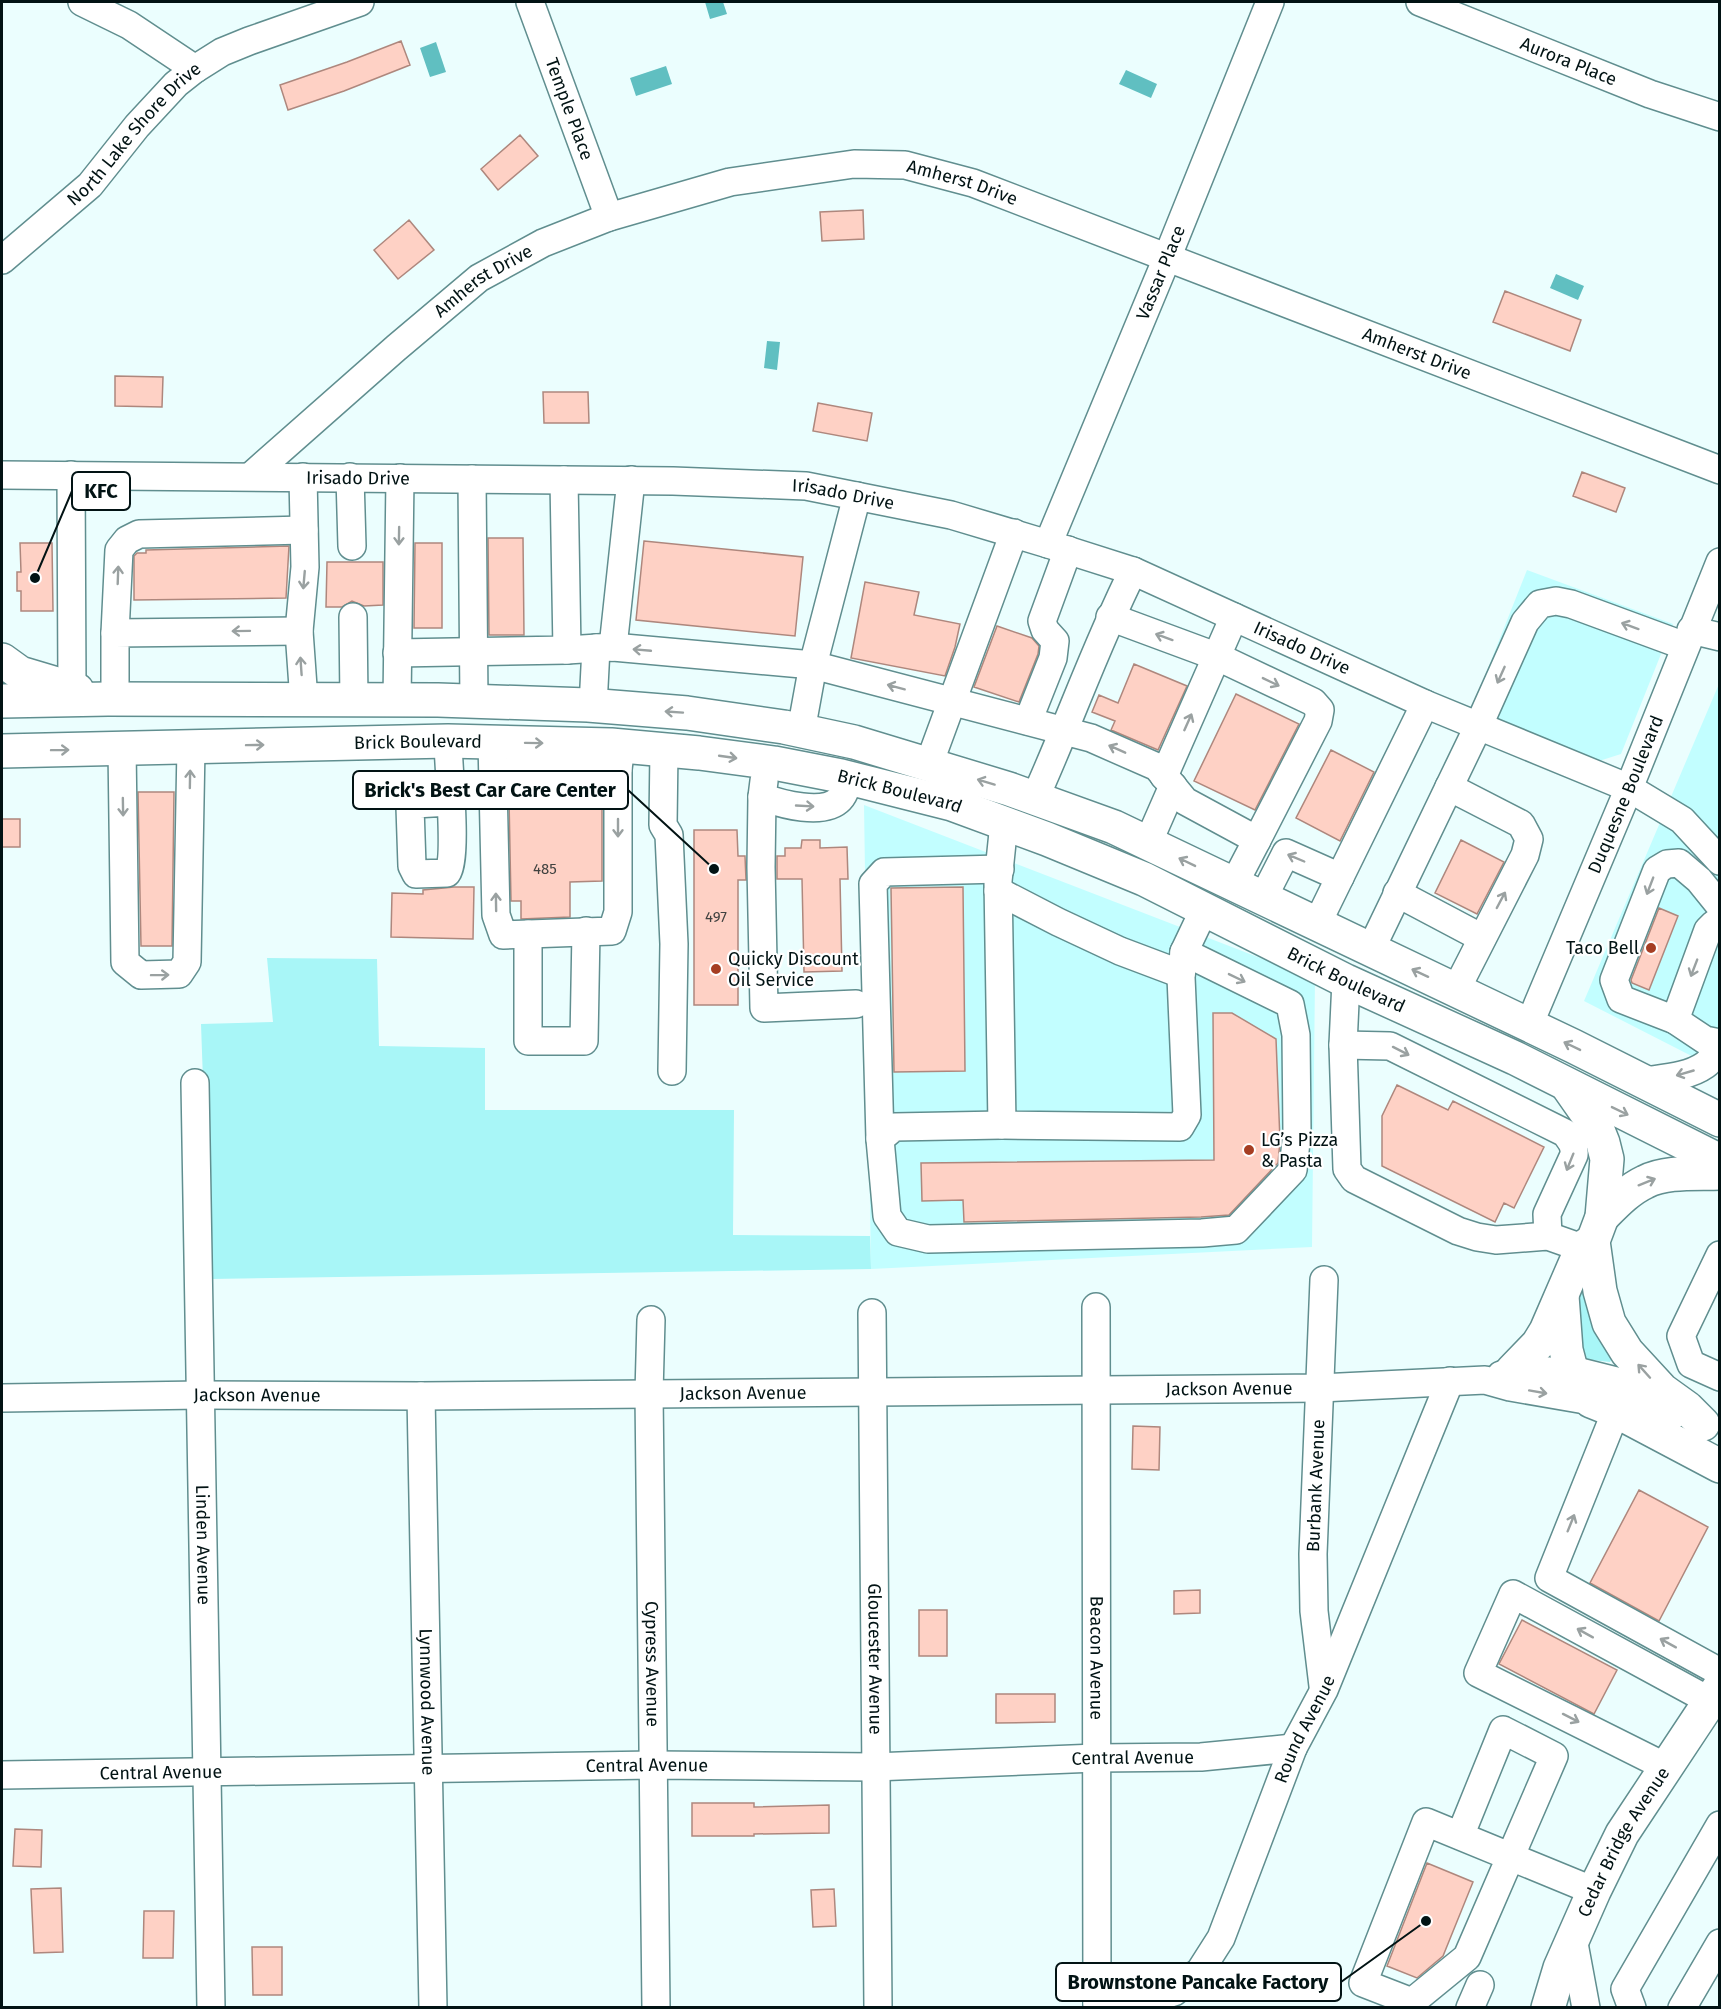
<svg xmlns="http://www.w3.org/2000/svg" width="1721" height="2009" viewBox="0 0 1721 2009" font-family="'Fira Sans',sans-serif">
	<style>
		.built { fill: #c2feff }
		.green { fill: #a8f6f7 }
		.water { fill: #60bfc1 }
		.building { fill: #fed1c5; stroke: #ae877d; stroke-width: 1.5 }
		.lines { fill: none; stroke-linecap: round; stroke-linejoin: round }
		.minor-casing { stroke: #608e8f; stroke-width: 30 }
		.major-casing { stroke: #608e8f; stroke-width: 36 }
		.minor { stroke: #fff; stroke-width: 27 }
		.major { stroke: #fff; stroke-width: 33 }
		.oneway { stroke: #9aa1a1 }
		.poi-dot { fill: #a63e23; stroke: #fff; stroke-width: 2 }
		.labels { text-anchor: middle; stroke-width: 4.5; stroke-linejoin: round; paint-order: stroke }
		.number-label { font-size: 15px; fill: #414240 }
		.street-label { font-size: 18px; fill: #021314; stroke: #fff }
		.poi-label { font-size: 18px; fill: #021314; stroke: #fff; text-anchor: start }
		.leader { fill: none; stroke: #021314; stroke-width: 2 }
		.callout-dot { fill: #021314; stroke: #fff; stroke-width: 2 }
		.callout { fill: #fff; stroke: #021314; stroke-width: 2 }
		.callout-label { font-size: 20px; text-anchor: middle; font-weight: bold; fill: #021314 }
	</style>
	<rect width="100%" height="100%" fill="#ebfefe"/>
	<path class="built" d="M1527,570L1673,624L1621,754L1599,761L1471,711Z
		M1719,684V1070L1584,1001Z
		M864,805L1315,979L1312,1247L871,1269Z"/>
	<path class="green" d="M267,958L377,959L379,1046L485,1048V1110H734L733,1235L870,1236L871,1269L210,1279L201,1024L273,1022Z
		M1581,1291L1586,1292L1613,1357L1610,1362L1582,1359L1577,1302Z"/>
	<path class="water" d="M705,2H723L727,14L710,19Z
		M436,42L446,72L430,77L420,48Z
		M666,66L672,84L636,96L630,78Z
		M1126,70L1157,84L1151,98L1119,84Z
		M1556,274L1584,286L1578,300L1550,288Z
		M767,341L780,342L777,370L764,368Z"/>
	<path class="building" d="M401,41L410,65L344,91L288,110L280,85L347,62Z
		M520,135L538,156L498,190L481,169Z
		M863,210L864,239L822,241L820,212Z
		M409,220L434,250L398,279L374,250Z
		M1505,291L1581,320L1570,351L1493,322Z
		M115,376L163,377L162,407L115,406Z
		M543,392H588L589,423H544Z
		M818,403L872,413L867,441L813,431Z
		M1582,472L1625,488L1616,512L1573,496Z
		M488,538H523L524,635H489Z
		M644,541L803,557L795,636L636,620Z
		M20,543H52L53,611H21V591H17V572H21Z
		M415,543H442V628H414Z
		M289,546L286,598L134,600V556L137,553H146V550Z
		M327,562H383V605L364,606L352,601L342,607H326Z
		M865,582L919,592L914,615L960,624L955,647L945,676L851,658Z
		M997,626L1032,638L1039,646L1038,654L1019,702L974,687Z
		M1134,664L1187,686L1158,750L1111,730L1115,721L1092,712L1099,695L1118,703Z
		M1236,694L1299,724L1255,810L1194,781Z
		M1331,750L1374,772L1340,841L1296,818Z
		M138,792H174L172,946H141Z
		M602,798V881L570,882V917L521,919V901H511L509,799Z
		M2,819H20V847H2Z
		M694,830H737L738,856H745L746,880H738V1005H694Z
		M802,840H820V848L847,847L848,879H840L842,971L804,972L802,879H777V856H785V848H801Z
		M1461,840L1504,862L1477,914L1435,893Z
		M454,887H474L473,939L391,937L392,893L423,894V890Z
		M963,887L965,1071L894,1072L891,888Z
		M1659,908L1678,916L1649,990L1632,983L1631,980Z
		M1213,1013H1232L1276,1039L1280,1141L1278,1163L1229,1215L1201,1217L964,1222L963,1200L922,1201L921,1163L1214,1160Z
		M1397,1085L1448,1110L1453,1101L1544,1147L1514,1208L1504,1203L1495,1222L1382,1166V1116Z
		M1133,1426L1160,1427L1159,1470L1132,1469Z
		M1639,1490L1708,1527L1659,1621L1590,1583Z
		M1200,1590V1613L1174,1614V1591Z
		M919,1610H947V1656H919Z
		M1522,1620L1617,1670L1594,1714L1499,1664Z
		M996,1694H1055V1722L996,1723Z
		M692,1803H754V1807L829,1805V1833L754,1834V1836H692Z
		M15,1829L42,1830L41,1867L13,1866Z
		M1427,1863L1473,1882L1443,1956L1417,1978L1387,1966Z
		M61,1888L63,1952L34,1953L31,1889Z
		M834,1889L836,1926L813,1927L811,1890Z
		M144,1911H174L173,1958H143Z
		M252,1947H282V1995H253Z"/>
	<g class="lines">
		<g class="minor-casing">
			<g id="minor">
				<path d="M82,2L129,25L195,69"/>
				<path id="s1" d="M530,2L609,217"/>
				<path id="s2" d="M1420,2L1650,94L1720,117"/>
				<path id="s3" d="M2,260L90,185L137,126L176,84L195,69L222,52L249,41L360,2"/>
				<path id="s4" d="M2,475L673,481L806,486L951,515L1048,544L1133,571L1425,704L1629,788L1682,820L1720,861"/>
				<path d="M71,475L72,688"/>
				<path id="s5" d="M251,476L396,348L479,278L543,243L609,217L730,182L854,164L905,165L973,183L1720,470"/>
				<path d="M303,477L305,567L299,631L304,701"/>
				<path d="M350,477L352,546"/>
				<path d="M472,479L474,702"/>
				<path id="s6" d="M1048,544L1167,258L1270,2"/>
				<path d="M353,617L354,701"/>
				<path d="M1110,617L1218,657L1313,702L1320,710L1318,721L1257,840"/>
				<path d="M1691,630L1720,637"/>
				<path d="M115,633L119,550L127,540L139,534L304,530"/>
				<path d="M613,647L631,480"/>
				<path d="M567,650L613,647L813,665L1091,738L1157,767L1185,801L1257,840L1234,884"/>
				<path d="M397,653L567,650L564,480"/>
				<path d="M115,699V633L299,631"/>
				<path d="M397,701L400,478"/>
				<path d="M593,706L596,648"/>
				<path d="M1028,721L1053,658L1055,641L1045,630L1042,621L1068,550"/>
				<path d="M801,731L813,665L857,496"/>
				<path d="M448,741C448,764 458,859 447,873L416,874L412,866L410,807L415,804L450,802"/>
				<path d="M492,742L496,915L503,935L612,931L618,912V769L621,746"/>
				<path d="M122,748L125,962L141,975L179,974L187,962L191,747"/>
				<path d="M664,750L663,825L669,835L674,944L672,1071"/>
				<path d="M929,764L1014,533"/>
				<path d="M494,772L618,769"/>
				<path d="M1164,776L1234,617"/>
				<path d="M764,781L762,797C781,804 824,816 840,799C845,794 847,785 850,778"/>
				<path d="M1449,787L1521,824L1529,839L1525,855L1456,990"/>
				<path d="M762,797L761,867L764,1008L856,1004"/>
				<path d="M1035,798C1069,723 1096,645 1133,571"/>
				<path d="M1004,823L998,881L1002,1125L1180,1127L1187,1115L1181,977L1184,952L1204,910"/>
				<path d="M1148,843L1173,786"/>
				<path d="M1340,877L1425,704"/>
				<path d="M998,891L1058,922L1120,951L1181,974"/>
				<path d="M1397,893L1482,938"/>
				<path d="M1263,898L1286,853L1340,877L1317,924"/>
				<path d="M1720,906L1699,880L1679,863L1667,864L1657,870L1614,980L1621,999L1675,1020L1705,1040L1720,1043"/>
				<path d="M528,934V1041H584L586,931"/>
				<path d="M1371,949L1478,727L1525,622L1540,604L1556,601L1571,604L1685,646"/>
				<path d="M1346,981L1343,1045L1347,1169L1354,1179L1458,1231L1477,1237L1496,1240L1548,1236L1582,1248"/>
				<path d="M1675,1020L1708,930L1714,924L1720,923"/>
				<path id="s7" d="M1529,1025L1629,788L1720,562"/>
				<path d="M1343,1045L1390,1046L1565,1133C1571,1141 1575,1145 1574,1155L1547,1214L1548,1236"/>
				<path d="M1644,1081C1664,1078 1688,1077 1705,1065C1711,1061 1712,1055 1720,1052"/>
				<path id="s8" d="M195,1083L211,2008"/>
				<path d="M1002,1125L894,1127L880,1139L887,1216L898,1232L928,1239L1202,1233L1236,1230L1293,1170L1297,1132L1296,1035L1290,1004L1184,952"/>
				<path d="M880,1139L873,884L884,872L1000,869"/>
				<path d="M1720,1255L1681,1336L1691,1364L1720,1377"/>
				<path id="s9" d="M1096,1307L1097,2008"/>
				<path id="s10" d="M872,1313L878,2008"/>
				<path id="s11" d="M651,1320L649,1393L656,2008"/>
				<path d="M1501,1375C1525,1367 1548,1371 1572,1373"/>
				<path id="s12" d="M421,1396L433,2008"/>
				<path id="s13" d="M2,1398L201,1395L421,1396L1320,1388L1485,1380L1510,1387L1591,1401"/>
				<path d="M1616,1411L1549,1578L1720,1672"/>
				<path id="s14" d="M1323,1686L1314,1611L1313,1554L1324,1280"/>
				<path d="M1666,1767L1478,1673L1513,1594L1710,1701"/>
				<path id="s15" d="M2,1775L654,1765L874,1767L1096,1758L1201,1757L1293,1748"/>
				<path d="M1460,1836L1503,1730L1554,1756L1467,1957L1412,2002L1363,1983L1426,1822C1482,1845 1538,1868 1594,1891"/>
				<path d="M1573,1938L1586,2008"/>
				<path id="s16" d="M1097,2003L1152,1999L1174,1992L1200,1971L1221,1938L1293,1748L1324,1690L1450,1381"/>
				<path d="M1470,2008L1480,1985"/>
				<path d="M1632,2008L1625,1989L1720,1825"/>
				<path d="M1682,2008L1720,1943"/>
			</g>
		</g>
		<g class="major-casing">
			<g id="major">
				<path d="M2,660L20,673L77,690"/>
				<path d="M2,701L108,699L438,700L588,705L687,713L784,727L854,742L1009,789L1114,827L1573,1046L1720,1120"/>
				<path id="s17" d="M2,751L448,741L611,745L699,753L774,763L841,776L952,804L1047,839L1144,879L1346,981L1515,1058L1720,1161"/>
				<path d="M1569,1088L1597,1128L1603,1143L1607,1159L1602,1217L1593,1241L1600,1291L1609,1323L1627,1352L1662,1390L1687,1408L1703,1424"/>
				<path d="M1602,1217C1615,1204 1628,1190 1645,1182C1666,1171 1697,1174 1720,1173"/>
				<path d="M1562,1296L1566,1350L1572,1373L1580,1388L1591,1401L1616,1411L1720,1466"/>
				<path d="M1512,1371L1538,1344L1546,1331L1582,1248L1593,1241"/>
				<path d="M1572,1373L1620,1385L1671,1413"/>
				<path id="s18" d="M1548,2008L1560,1968L1594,1891L1622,1834L1720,1686"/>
			</g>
		</g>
		<use href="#minor" class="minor"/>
		<use href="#major" class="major"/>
	</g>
	<defs><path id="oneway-shaft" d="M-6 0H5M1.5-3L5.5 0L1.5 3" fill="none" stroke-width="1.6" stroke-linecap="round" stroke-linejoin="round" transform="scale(1.5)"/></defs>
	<g class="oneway">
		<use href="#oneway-shaft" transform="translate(399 536) rotate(91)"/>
		<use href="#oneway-shaft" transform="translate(118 575) rotate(-88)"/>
		<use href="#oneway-shaft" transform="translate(304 580) rotate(95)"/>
		<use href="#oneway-shaft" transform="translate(1630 626) rotate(-160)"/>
		<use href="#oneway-shaft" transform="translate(241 631) rotate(179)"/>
		<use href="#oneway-shaft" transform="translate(1164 637) rotate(-160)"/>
		<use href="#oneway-shaft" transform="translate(642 650) rotate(-175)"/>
		<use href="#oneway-shaft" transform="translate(301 666) rotate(-94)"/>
		<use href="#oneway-shaft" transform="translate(1501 675) rotate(114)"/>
		<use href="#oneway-shaft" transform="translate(1271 682) rotate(26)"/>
		<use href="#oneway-shaft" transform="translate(896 687) rotate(-165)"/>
		<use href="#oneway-shaft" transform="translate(674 712) rotate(-176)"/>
		<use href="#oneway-shaft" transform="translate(1188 722) rotate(-66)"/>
		<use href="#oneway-shaft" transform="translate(534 743) rotate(1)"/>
		<use href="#oneway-shaft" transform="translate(255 745) rotate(-1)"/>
		<use href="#oneway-shaft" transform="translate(1117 749) rotate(-156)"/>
		<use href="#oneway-shaft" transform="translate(60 750) rotate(-1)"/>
		<use href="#oneway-shaft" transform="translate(728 757) rotate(8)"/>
		<use href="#oneway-shaft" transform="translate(190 779) rotate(-89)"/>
		<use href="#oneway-shaft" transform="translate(986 782) rotate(-163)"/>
		<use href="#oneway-shaft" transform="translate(805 806) rotate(3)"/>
		<use href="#oneway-shaft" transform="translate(123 807) rotate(89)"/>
		<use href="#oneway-shaft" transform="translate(618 828) rotate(90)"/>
		<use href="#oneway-shaft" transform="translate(1296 858) rotate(-157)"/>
		<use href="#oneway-shaft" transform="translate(1187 862) rotate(-154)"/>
		<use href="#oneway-shaft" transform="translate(1650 886) rotate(111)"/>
		<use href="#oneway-shaft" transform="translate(1501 900) rotate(-62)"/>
		<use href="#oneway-shaft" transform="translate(496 902) rotate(-91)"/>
		<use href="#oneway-shaft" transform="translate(1694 968) rotate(111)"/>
		<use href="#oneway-shaft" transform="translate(1420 973) rotate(-155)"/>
		<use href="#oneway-shaft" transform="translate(160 975) rotate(-1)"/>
		<use href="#oneway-shaft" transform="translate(1237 978) rotate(26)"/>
		<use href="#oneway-shaft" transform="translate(1572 1046) rotate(-154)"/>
		<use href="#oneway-shaft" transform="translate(1401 1051) rotate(27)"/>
		<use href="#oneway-shaft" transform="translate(1685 1073) rotate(164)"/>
		<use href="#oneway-shaft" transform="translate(1620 1111) rotate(26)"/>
		<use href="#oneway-shaft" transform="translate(1570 1162) rotate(112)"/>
		<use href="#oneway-shaft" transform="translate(1647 1182) rotate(-22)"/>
		<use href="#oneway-shaft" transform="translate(1644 1371) rotate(-132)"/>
		<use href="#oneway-shaft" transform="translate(1538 1392) rotate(10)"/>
		<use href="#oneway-shaft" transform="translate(1571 1523) rotate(-68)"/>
		<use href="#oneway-shaft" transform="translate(1585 1633) rotate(-151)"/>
		<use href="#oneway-shaft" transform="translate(1668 1643) rotate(-151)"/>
		<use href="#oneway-shaft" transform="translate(1571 1718) rotate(27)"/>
	</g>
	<g class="poi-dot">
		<circle cx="1651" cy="948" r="6"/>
		<circle cx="716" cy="969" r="6"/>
		<circle cx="1249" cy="1150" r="6"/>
	</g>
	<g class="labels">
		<g class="number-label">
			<text x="545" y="874">485</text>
			<text x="716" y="922">497</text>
		</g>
		<g class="street-label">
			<text dy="6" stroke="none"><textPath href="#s2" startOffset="160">Aurora Place</textPath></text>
			<text dy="6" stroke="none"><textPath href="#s1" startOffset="114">Temple Place</textPath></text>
			<text dy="6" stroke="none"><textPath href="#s3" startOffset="183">North Lake Shore Drive</textPath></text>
			<text dy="6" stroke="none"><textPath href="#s5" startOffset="808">Amherst Drive</textPath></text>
			<text dy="6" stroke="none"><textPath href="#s6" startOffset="294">Vassar Place</textPath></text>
			<text dy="6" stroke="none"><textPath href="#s5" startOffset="304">Amherst Drive</textPath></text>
			<text dy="6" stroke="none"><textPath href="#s5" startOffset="1294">Amherst Drive</textPath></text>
			<text dy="6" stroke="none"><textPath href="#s4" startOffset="356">Irisado Drive</textPath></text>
			<text dy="6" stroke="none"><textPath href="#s4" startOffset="842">Irisado Drive</textPath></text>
			<text dy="6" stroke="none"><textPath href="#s4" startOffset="1328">Irisado Drive</textPath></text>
			<text dy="6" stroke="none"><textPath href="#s17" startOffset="416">Brick Boulevard</textPath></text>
			<text dy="6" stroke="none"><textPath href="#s17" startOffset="902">Brick Boulevard</textPath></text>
			<text dy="6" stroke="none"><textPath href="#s7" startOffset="250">Duquesne Boulevard</textPath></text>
			<text dy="6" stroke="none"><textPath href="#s17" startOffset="1388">Brick Boulevard</textPath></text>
			<text dy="6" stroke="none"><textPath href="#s13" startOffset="1227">Jackson Avenue</textPath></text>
			<text dy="6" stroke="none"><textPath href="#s13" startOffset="741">Jackson Avenue</textPath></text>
			<text dy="6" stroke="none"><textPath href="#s13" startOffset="255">Jackson Avenue</textPath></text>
			<text dy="6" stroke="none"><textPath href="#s14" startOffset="201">Burbank Avenue</textPath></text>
			<text dy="6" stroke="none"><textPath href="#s8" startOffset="462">Linden Avenue</textPath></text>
			<text dy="6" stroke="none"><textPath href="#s9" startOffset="351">Beacon Avenue</textPath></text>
			<text dy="6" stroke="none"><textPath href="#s10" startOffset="346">Gloucester Avenue</textPath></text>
			<text dy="6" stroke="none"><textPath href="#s11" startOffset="344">Cypress Avenue</textPath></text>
			<text dy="6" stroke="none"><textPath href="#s12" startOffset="306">Lynnwood Avenue</textPath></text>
			<text dy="6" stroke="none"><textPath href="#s16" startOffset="376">Round Avenue</textPath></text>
			<text dy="6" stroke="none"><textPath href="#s15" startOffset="1131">Central Avenue</textPath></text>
			<text dy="6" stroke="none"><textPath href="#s15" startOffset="645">Central Avenue</textPath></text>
			<text dy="6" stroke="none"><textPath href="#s15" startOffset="159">Central Avenue</textPath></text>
			<text dy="6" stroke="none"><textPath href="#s18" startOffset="183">Cedar Bridge Avenue</textPath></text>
		</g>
		<g class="poi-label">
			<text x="1639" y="954" text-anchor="end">Taco Bell</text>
			<text x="728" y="965">Quicky Discount<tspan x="728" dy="21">Oil Service</tspan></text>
			<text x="1261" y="1146">LG’s Pizza<tspan x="1261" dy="21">&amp; Pasta</tspan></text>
		</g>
	</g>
	<path class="leader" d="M35 578L72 491M714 869L628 790M1426 1921L1341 1982"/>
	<g class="callout-dot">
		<circle cx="35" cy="578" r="6"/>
		<circle cx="714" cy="869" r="6"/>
		<circle cx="1426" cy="1921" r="6"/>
	</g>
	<g class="callout">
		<rect x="72" y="472" width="58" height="38" rx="6"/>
		<rect x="353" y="771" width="275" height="38" rx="6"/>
		<rect x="1056" y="1963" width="285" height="38" rx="6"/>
	</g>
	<g class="callout-label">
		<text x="101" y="498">KFC</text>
		<text x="490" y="797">Brick's Best Car Care Center</text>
		<text x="1198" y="1989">Brownstone Pancake Factory</text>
	</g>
	<rect width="1721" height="2009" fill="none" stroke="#021314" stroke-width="6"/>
</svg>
